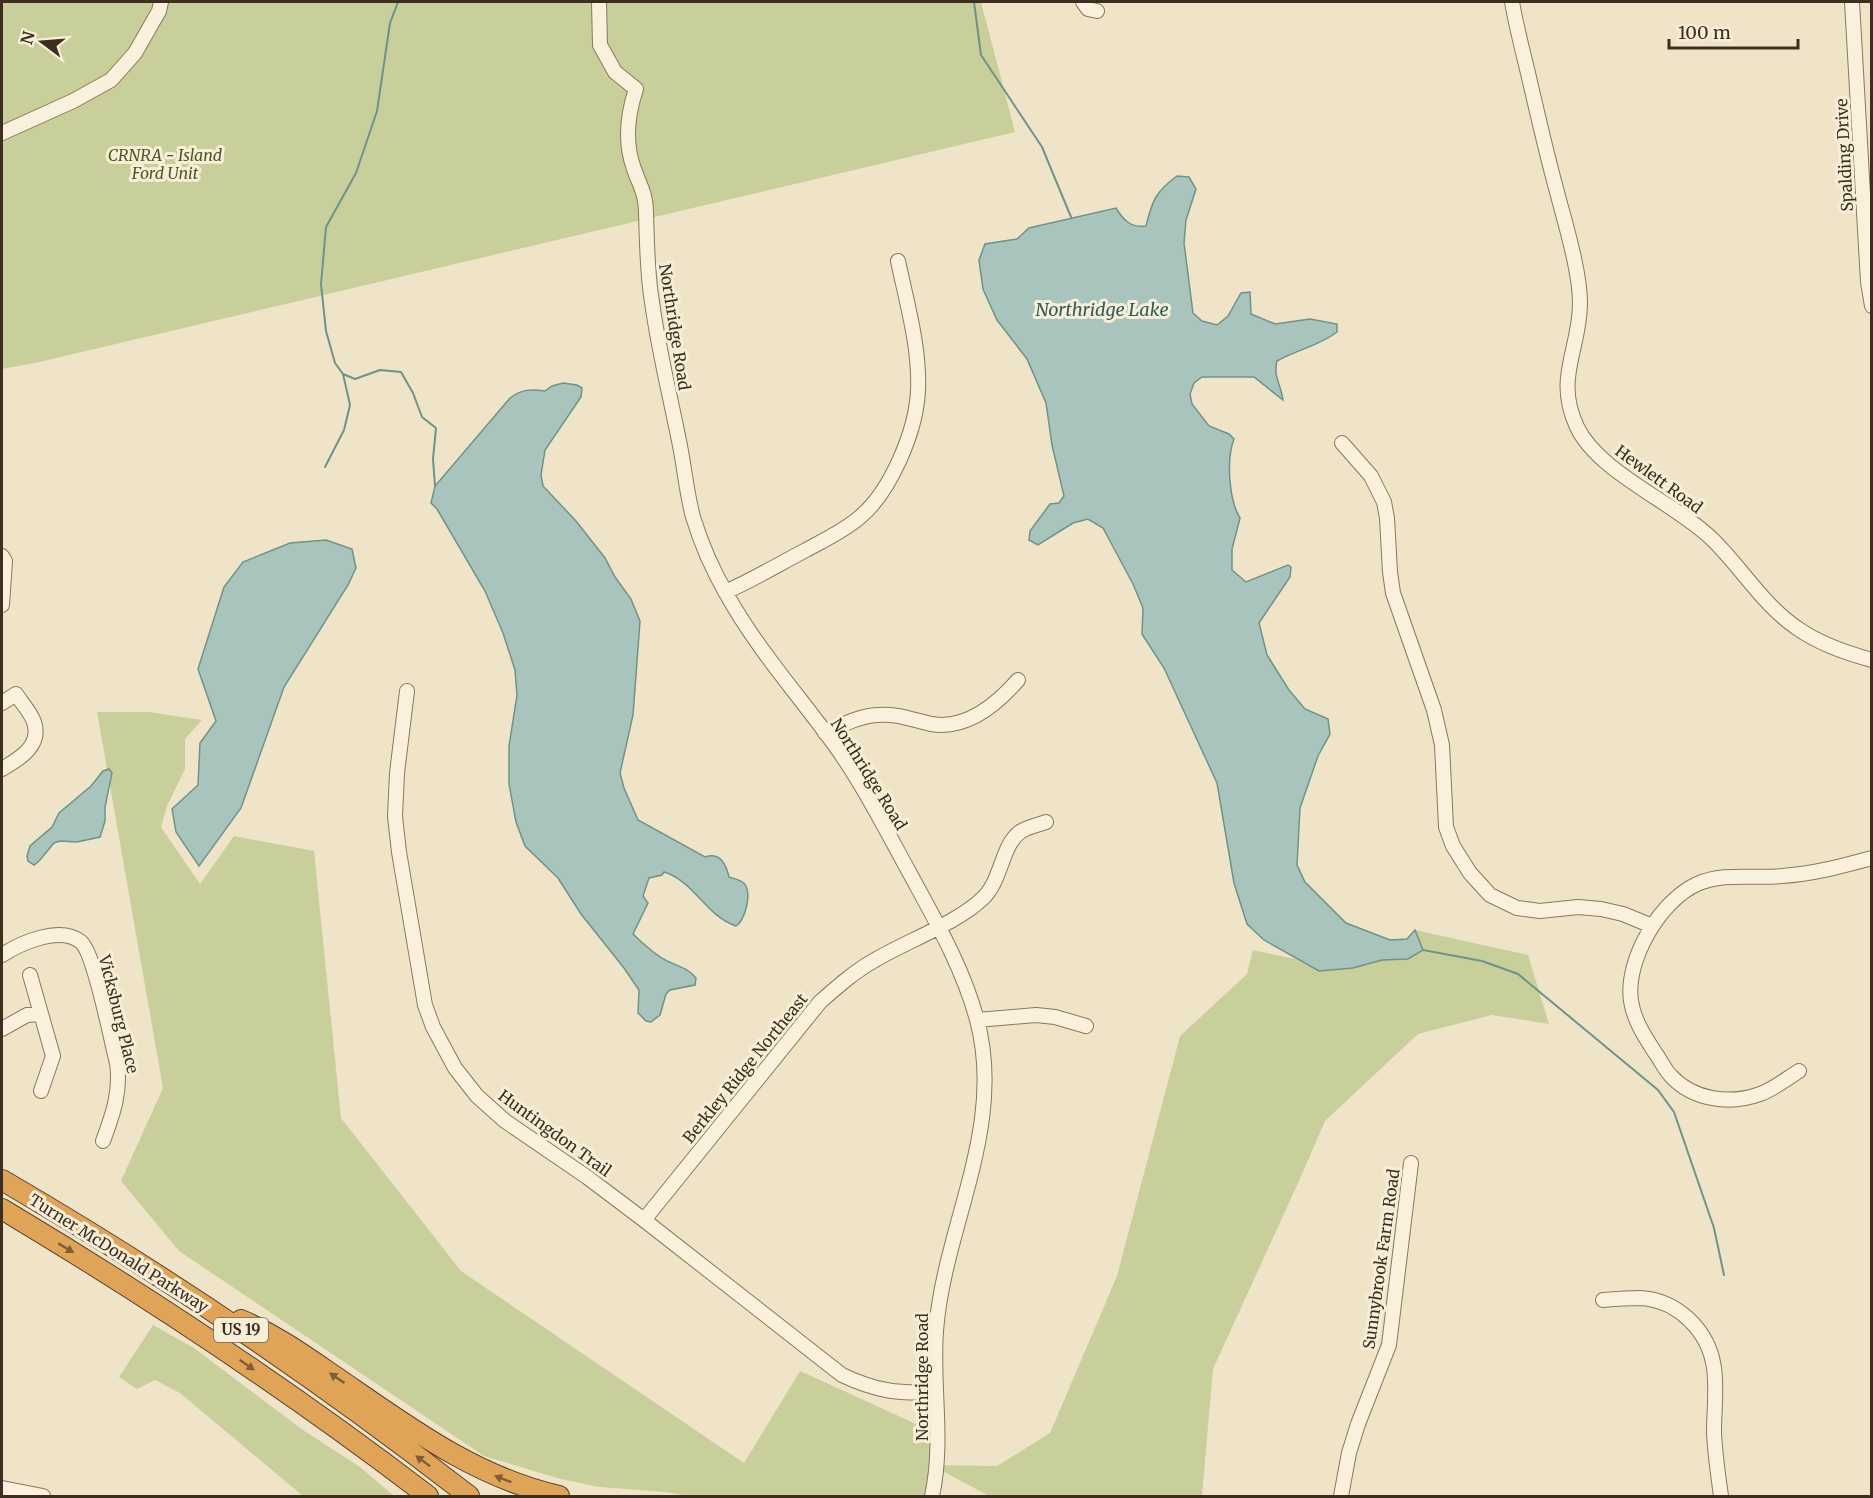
<svg xmlns="http://www.w3.org/2000/svg" width="1873" height="1498" viewBox="0 0 1873 1498" font-family="Merriweather,serif">
	<style>
		.green { fill: #c9cf9b }
		.water { fill: #a9c4bc; stroke: #6f938a; stroke-width: 1.5 }
		.lines { fill: none; stroke-linecap: round; stroke-linejoin: round }
		.stream { stroke: #6f938a; stroke-width: 2 }
		.minor-casing { stroke: #8d765c; stroke-width: 16 }
		.highway-casing { stroke: #5b4430; stroke-width: 22 }
		.minor { stroke: #faf1dc; stroke-width: 14 }
		.highway { stroke: #e0a458; stroke-width: 20 }
		.oneway { fill: #7e5d36 }
		.labels { text-anchor: middle; stroke-width: 6; stroke-linejoin: round; paint-order: stroke }
		.shield { fill: #f7eed8; stroke: #756857; stroke-width: 1.5 }
		.shield-label { font-size: 15px; font-weight: bold; fill: #3d2e20 }
		.park-label { font-size: 16px; font-style: italic; fill: #4d5a26; stroke: #f7eed8 }
		.street-label { font-size: 16px; fill: #3d2e20; stroke: #f7eed8 }
		.water-label { font-size: 18px; font-style: italic; fill: #2f5d5a; stroke: #f7eed8 }
	</style>
	<rect width="100%" height="100%" fill="#f0e4c8"/>
	<path class="green" d="M2,2H981L1015,132L35,363L2,369Z
		M97,712H149L202,720L185,739V769L167,806L161,827L200,884L234,836L314,851L341,1118L461,1271L744,1463L800,1371L927,1429L933,1465L997,1466L1050,1433L1117,1276L1180,1036L1247,974L1253,950L1295,959L1319,971L1353,968L1382,960L1408,959L1422,950L1415,930L1528,955L1549,1024L1492,1015L1418,1034L1325,1121L1299,1181L1213,1369L1202,1496H989L933,1466L926,1496H690L665,1492L599,1487L557,1478L484,1456L179,1251L121,1181L163,1088Z
		M153,1325L194,1348L303,1430L360,1467L394,1496H303L180,1393L155,1380L137,1389L119,1377Z"/>
	<path class="water" d="M1177,176L1189,177L1196,189L1186,220L1184,243L1193,313L1202,321L1217,325L1228,316L1241,293L1250,292L1251,314L1275,324L1310,319L1337,324V332C1319,346 1296,350 1277,361C1273,376 1281,385 1283,400L1254,377H1202L1194,383L1190,394L1192,404L1209,426L1229,434L1234,439C1226,460 1229,500 1240,518L1232,549V570L1246,582L1288,565L1291,567L1290,577L1259,623L1267,655L1289,690L1305,709L1328,719L1330,734L1318,756L1300,808L1297,865L1305,882L1346,923L1390,940L1407,939L1415,930L1423,950L1408,959L1382,960L1353,968L1319,971L1264,940L1247,924L1234,883L1217,783L1164,668L1142,634L1143,608L1133,584L1103,528L1088,519L1073,523L1038,545L1029,540L1030,531L1050,504L1059,503L1064,496L1052,445L1046,403L1027,359L997,320L983,289L979,260L985,244L1017,239L1029,228L1116,208C1123,220 1131,228 1146,226C1152,201 1156,191 1177,176Z
		M563,383L577,385L582,388L581,397L545,450L541,475L543,486L576,521L605,558L615,577L631,599L640,621L633,715L620,773L624,788L638,820L705,857C720,852 726,864 729,877C735,879 743,880 746,886C751,896 745,920 736,926C707,917 694,881 664,872L662,875L649,878L643,896L648,903L633,934C643,944 654,954 667,961C678,966 688,968 696,978L695,985L670,990L666,994L660,1015L651,1022L646,1021L638,1013L639,990L624,968L581,914L558,878L525,846L516,822L509,784V746L517,695L515,670L503,633L485,591L437,509L431,503L435,486L510,398C522,389 531,389 545,391L552,386Z
		M326,540L352,549L356,568L348,585L284,687L241,808L199,866L176,832L172,809L198,785L200,743L216,721L198,669L224,587L243,562L290,543Z
		M109,769L112,773L105,807V821L100,837L77,842L60,841L54,843L39,861L34,865L28,861L27,856L30,846L52,827L59,813L91,786L103,771Z"/>
	<g class="lines">
		<path class="stream" d="M398,2L390,23L377,111L356,173L326,227L321,284L326,331L335,363L343,374L355,379L380,370L401,372L413,393L422,417L436,428L433,459L435,486
			M974,2L981,55L1042,147L1071,217
			M325,467L344,430L350,405L343,374
			M1423,950L1482,961L1518,974L1658,1090L1674,1112L1714,1228L1724,1275"/>
		<g class="minor-casing">
			<path id="minor" d="M599,2L600,45L615,72L636,89C627,116 624,142 634,169C640,186 646,194 646,212C647,242 647,273 652,302C658,347 669,391 678,436C684,462 686,491 693,517C701,543 712,569 726,593C755,646 796,692 831,740C860,779 885,828 908,870C934,918 963,967 977,1020C1006,1128 944,1226 936,1331C932,1387 944,1442 932,1496
				M1083,2L1088,9L1097,11
				M1512,2C1516,25 1522,49 1528,73C1537,112 1546,152 1557,192C1565,223 1580,271 1580,303C1580,350 1554,378 1577,427C1598,472 1675,503 1712,539C1741,567 1763,605 1797,628C1818,643 1846,653 1872,660
				M1852,2L1868,282L1872,306
				M2,133L73,101L111,80L135,53L159,11L161,2
				M1342,443L1371,476L1384,502L1387,518L1390,572L1393,593L1434,710L1442,745L1446,827L1453,846L1470,873L1490,895L1517,908L1540,911L1578,907L1601,909L1623,914L1652,926
				M2,556L5,561L2,605
				M725,592C753,580 779,564 806,550C824,540 844,531 860,517C891,491 916,431 918,391C920,348 907,304 898,261
				M407,691L397,773L395,816L399,852L425,1005L433,1027L455,1068L477,1096L505,1121L587,1177L644,1220L842,1375C876,1391 898,1394 935,1392
				M2,703L16,694C21,702 31,713 34,722C42,746 19,759 2,769
				M825,733C842,725 859,716 877,715C896,713 913,720 931,724C966,730 997,704 1018,680
				M2,955C21,943 60,925 81,942C95,954 111,1041 117,1063C121,1092 113,1114 103,1141
				M30,975L53,1056L41,1091
				M977,1020L1036,1015L1055,1017L1086,1026
				M2,1029L27,1015L41,1014
				M1799,1071C1786,1079 1774,1089 1760,1094C1730,1105 1693,1100 1671,1076C1665,1070 1661,1061 1656,1054C1645,1037 1634,1021 1631,1001C1625,960 1660,901 1697,884C1724,872 1754,879 1782,876C1813,874 1842,866 1872,858
				M644,1220L820,1002C837,987 855,971 875,960C907,941 957,923 982,899C1002,881 1001,846 1020,832C1027,827 1038,825 1046,822
				M1603,1300C1615,1299 1628,1298 1640,1298C1678,1300 1709,1331 1714,1368C1717,1389 1714,1411 1714,1432C1715,1454 1718,1475 1721,1496
				M2,1488L43,1496
				M1341,1496L1349,1453L1358,1424L1389,1345L1411,1163"/>
		</g>
		<g class="highway-casing">
			<path id="highway" d="M2,1180C164,1274 321,1381 469,1496
				M2,1209C149,1297 292,1392 428,1496
				M241,1320C273,1334 298,1351 327,1371C401,1421 470,1476 559,1496"/>
		</g>
		<use href="#minor" class="minor"/>
		<use href="#highway" class="highway"/>
	</g>
	<defs><path id="oneway-solid" d="M-6-.8H1V-3.2L6.5 0L1 3.2V.8H-6Z" transform="scale(1.5)"/></defs>
	<g class="oneway">
		<use href="#oneway-solid" transform="translate(66 1248) rotate(31)"/>
		<use href="#oneway-solid" transform="translate(247 1365) rotate(35)"/>
		<use href="#oneway-solid" transform="translate(337 1378) rotate(-146)"/>
		<use href="#oneway-solid" transform="translate(423 1461) rotate(-143)"/>
		<use href="#oneway-solid" transform="translate(503 1479) rotate(-159)"/>
	</g>
	<g class="labels">
		<rect class="shield" x="214" y="1318" width="54" height="24" rx="4.5"/>
		<g class="shield-label">
			<text x="241" y="1335">US 19</text>
		</g>
		<g class="park-label">
			<text x="165" y="161">CRNRA - Island<tspan x="165" dy="18">Ford Unit</tspan></text>
		</g>
		<g class="street-label">
			<text transform="translate(1844 155) rotate(-93)" y="6">Spalding Drive</text>
			<text transform="translate(675 327) rotate(81)" y="6">Northridge Road</text>
			<text transform="translate(1659 479) rotate(36)" y="6">Hewlett Road</text>
			<text transform="translate(869 774) rotate(58)" y="6">Northridge Road</text>
			<text transform="translate(119 1014) rotate(76)" y="6">Vicksburg Place</text>
			<text transform="translate(745 1068) rotate(-51)" y="6">Berkley Ridge Northeast</text>
			<text transform="translate(555 1133) rotate(36)" y="6">Huntingdon Trail</text>
			<text transform="translate(119 1253) rotate(32)" y="6">Turner McDonald Parkway</text>
			<text transform="translate(1381 1259) rotate(-82)" y="6">Sunnybrook Farm Road</text>
			<text transform="translate(922 1377) rotate(-90)" y="6">Northridge Road</text>
		</g>
		<g class="water-label">
			<text x="1102" y="316">Northridge Lake</text>
		</g>
	</g>
	<rect width="1873" height="1498" fill="none" stroke="#3d2e20" stroke-width="6"/>
	<g transform="translate(42 42) rotate(286)" stroke="#f7eed8" stroke-width="4.5" paint-order="stroke">
	<path d="M0-4.5L10 22L0 15L-10 22Z" fill="#3d2e20"/>
	<text y="-9" font-size="16" font-weight="bold" text-anchor="middle" fill="#3d2e20">N</text>
	</g>
	<path d="M1669 39v9h129v-9" fill="none" stroke="#3d2e20" stroke-width="3"/>
	<text x="1678" y="39" font-size="18" fill="#3d2e20" stroke="#f7eed8" stroke-width="4.5" paint-order="stroke">100 m</text>
</svg>
